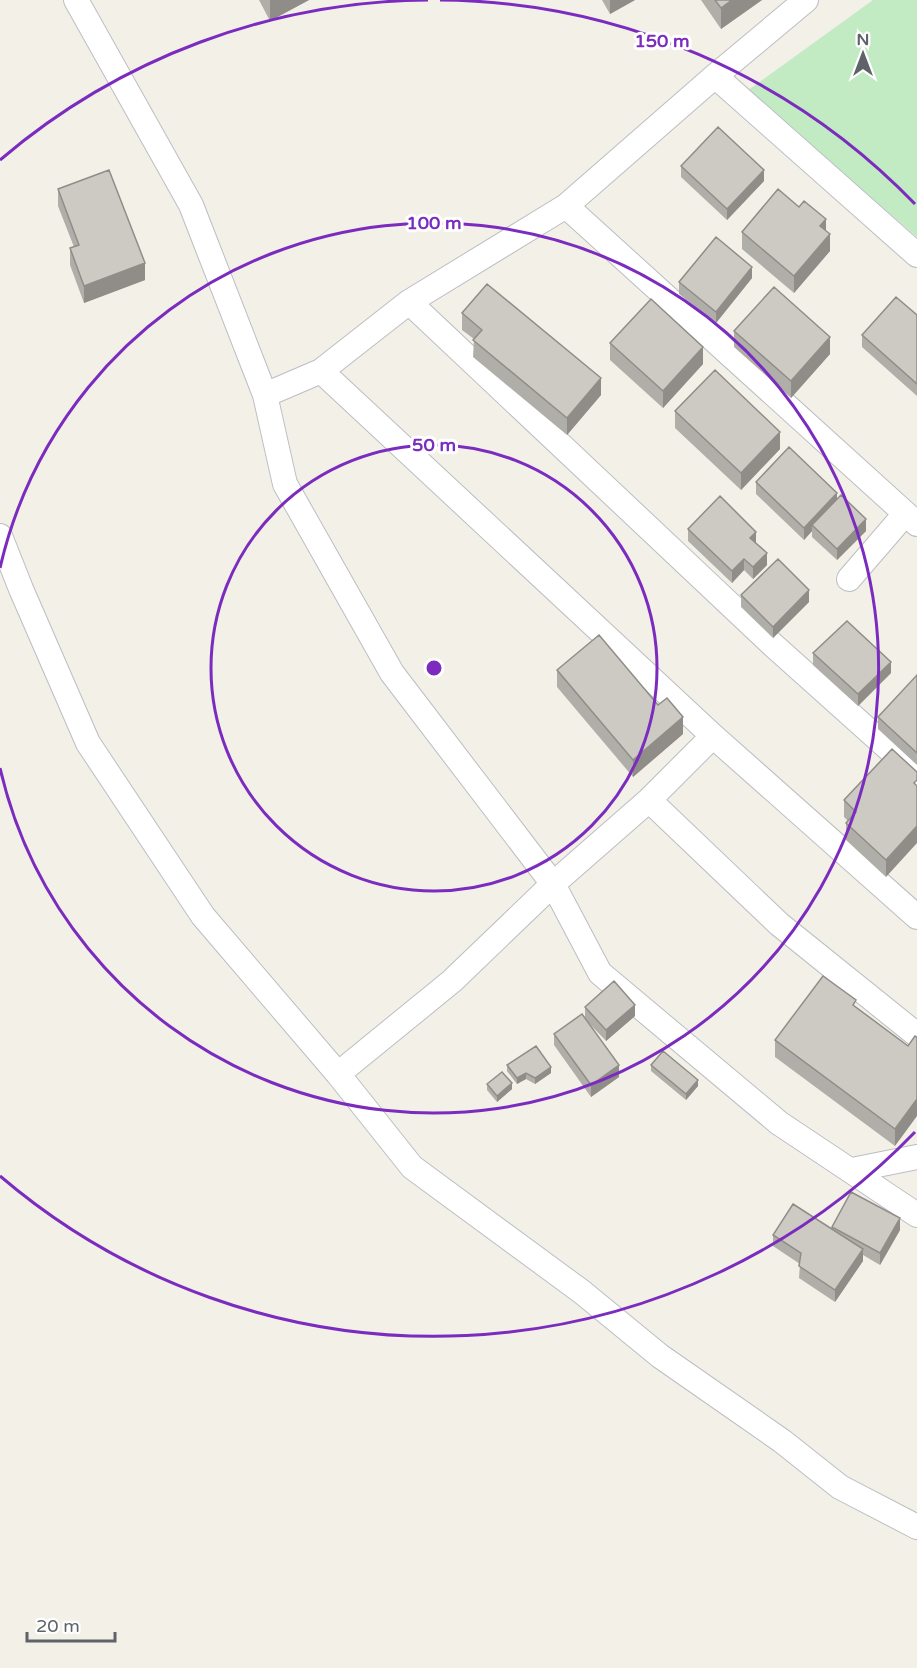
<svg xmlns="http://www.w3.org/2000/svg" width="917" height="1668" viewBox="0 0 917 1668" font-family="'Varela Round',sans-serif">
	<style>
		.green { fill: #c2ebc4 }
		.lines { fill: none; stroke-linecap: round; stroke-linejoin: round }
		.street-casing { stroke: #bbbec3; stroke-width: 26 }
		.street { stroke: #fff; stroke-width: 24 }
		.wall { fill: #b0aea9 }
		.shaded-wall { fill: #908d89 }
		.building { fill: #cdcac4; stroke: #908d89; stroke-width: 1.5 }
		.ring { fill: none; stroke: #7b2cbf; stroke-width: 3 }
		.centre { fill: #7b2cbf; stroke: #fff; stroke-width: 3 }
		.ring-label { font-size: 18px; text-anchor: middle; font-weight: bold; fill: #7b2cbf; stroke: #fff; stroke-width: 6; stroke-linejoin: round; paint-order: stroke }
	</style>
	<rect width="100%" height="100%" fill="#f2f0e7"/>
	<path class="green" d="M873,0H917V237L747,91Z"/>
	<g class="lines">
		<g class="street-casing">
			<path id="street" d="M76,0L191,205L265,395L285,484L392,673L553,884L600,973L779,1123L917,1215
				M715,76L917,255
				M566,206L917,524
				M409,302L773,645L917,774
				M321,371L713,736L917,917
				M265,395L321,371L409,302L566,206L715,76L806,0
				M0,536L21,589L88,743L203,916L338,1074L412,1167L582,1292L660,1356L782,1441L840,1487L917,1527
				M849,579L905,514
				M649,800L779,924L917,1035
				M338,1074L452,981L553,884L649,800L713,736
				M852,1170L917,1157"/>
		</g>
		<use href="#street" class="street"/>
	</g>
	<path class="wall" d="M259,0H309L270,21Z
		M602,0H635L610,14Z
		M701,0H762L721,29Z
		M681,166L764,181L727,220L681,177Z
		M58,189L145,280L84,303L70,265V248L74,247L58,206Z
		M826,231L830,251L794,293L742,249V232Z
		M752,278L716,323L679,294V282Z
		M462,313L601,395L567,435L473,357L474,339L462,330Z
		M917,315V396L862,347V335Z
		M734,331L830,354L791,398L734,347Z
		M610,343L703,364L663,408L610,360Z
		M675,411L780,449L741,490L675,428Z
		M756,482L837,498L866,531L837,560L812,537V531L804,540L756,494Z
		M688,529L756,543L767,565L753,579L744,570L732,583L688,541Z
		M741,595L809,602L773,638L741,607Z
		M813,653L891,673L858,706L813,665Z
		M557,670L683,734L633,777L557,687Z
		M917,675V765L878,729V717Z
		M892,749L886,877L846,840V823L848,821L844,817V800Z
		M585,1007L635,1016L606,1041L587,1021L619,1077L591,1097L554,1045V1034L585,1018Z
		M856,1007L908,1046L895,1146L775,1057V1040Z
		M507,1065L551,1073L535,1084L526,1079L517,1084L507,1071Z
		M651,1065L698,1086L686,1100L651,1071Z
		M487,1084L512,1089L497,1102L487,1090Z
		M832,1227L900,1230L880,1265L863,1255V1261L835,1302L799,1278L800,1264L773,1246V1235L832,1229Z"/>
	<path class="shaded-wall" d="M270,0H309L270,21Z
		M610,0H635L610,14Z
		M732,0H762L721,29V8Z
		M764,170V181L727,220V209Z
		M826,219V236L820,226Z
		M830,234V251L794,293V276Z
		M145,263V280L84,303V286Z
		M752,267V278L716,323V312Z
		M830,337V354L791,398V381Z
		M703,347V364L663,408V391Z
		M601,378V395L567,435V418Z
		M780,432V449L741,490V473Z
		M837,493V505L812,525V531L804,540V528Z
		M866,519V531L837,560V549Z
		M756,532V544L750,538Z
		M767,553V565L753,579V567Z
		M744,559V570L732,583V571Z
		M809,590V602L773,638V627Z
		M891,662V673L858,706V694Z
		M683,717V734L633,777V760Z
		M917,826V843L886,877V860Z
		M635,1005V1016L606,1041V1030Z
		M619,1065V1077L591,1097V1085Z
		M551,1067V1073L535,1084V1078Z
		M526,1073V1079L517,1084V1078Z
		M698,1080V1086L686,1100V1094Z
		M512,1083V1089L497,1102V1096Z
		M917,1099V1116L895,1146V1129Z
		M900,1218V1230L880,1265V1253Z
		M863,1249V1261L835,1302V1290Z"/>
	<path class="building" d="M715,0H732L721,8Z
		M718,127L764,170L727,209L681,166Z
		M109,170L145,263L84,286L70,248L79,245L58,189Z
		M778,189L799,207L804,201L826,219L820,226L830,234L794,276L742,232Z
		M716,237L752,267L716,312L679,282Z
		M487,284L601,378L567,418L473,340L482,330L462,313Z
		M774,287L830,337L791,381L734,331Z
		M896,297L917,315V384L862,335Z
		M651,299L703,347L663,391L610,343Z
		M715,370L780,432L741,473L675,411Z
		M789,447L837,493L804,528L756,482Z
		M841,495L866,519L837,549L812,525Z
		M720,496L756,532L750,538L767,553L753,567L744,559L732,571L688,529Z
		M778,559L809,590L773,627L741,595Z
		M847,621L891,662L858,694L813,653Z
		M599,635L658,705L667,698L683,717L633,760L557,670Z
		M917,675V753L878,717Z
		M892,749L917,772V780L914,783L917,786V826L886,860L846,823L856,812L844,800Z
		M823,976L856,1000L853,1005L908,1046L915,1036L917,1037V1099L895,1129L775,1040Z
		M614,981L635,1005L606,1030L585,1007Z
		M582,1014L619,1065L591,1085L554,1034Z
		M536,1046L551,1067L535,1078L526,1073L517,1078L507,1065Z
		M663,1051L698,1080L686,1094L651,1065Z
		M502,1072L512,1083L497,1096L487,1084Z
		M851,1192L900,1218L880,1253L832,1227Z
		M793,1204L863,1249L835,1290L799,1266L801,1253L773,1235Z"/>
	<g class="ring">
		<circle cx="434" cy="668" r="223"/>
		<path d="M0 568A445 445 0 1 1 0 768"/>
		<path d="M915 1132A668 668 0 0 1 0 1176M0 160A668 668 0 0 1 428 0M440 0A668 668 0 0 1 915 204"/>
	</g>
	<circle cx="434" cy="668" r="9" class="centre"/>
	<g class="ring-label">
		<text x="662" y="47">150 m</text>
		<text x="434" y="229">100 m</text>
		<text x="434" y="451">50 m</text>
	</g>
	<g transform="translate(863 54)" stroke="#ffffff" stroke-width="4.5" paint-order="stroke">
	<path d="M0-4.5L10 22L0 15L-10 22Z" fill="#5e6269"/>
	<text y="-9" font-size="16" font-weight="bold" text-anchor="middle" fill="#5e6269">N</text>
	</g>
	<path d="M27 1632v9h88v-9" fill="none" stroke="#5e6269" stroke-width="3"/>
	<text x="36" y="1632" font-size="18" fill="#5e6269" stroke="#ffffff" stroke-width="4.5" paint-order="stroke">20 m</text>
</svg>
